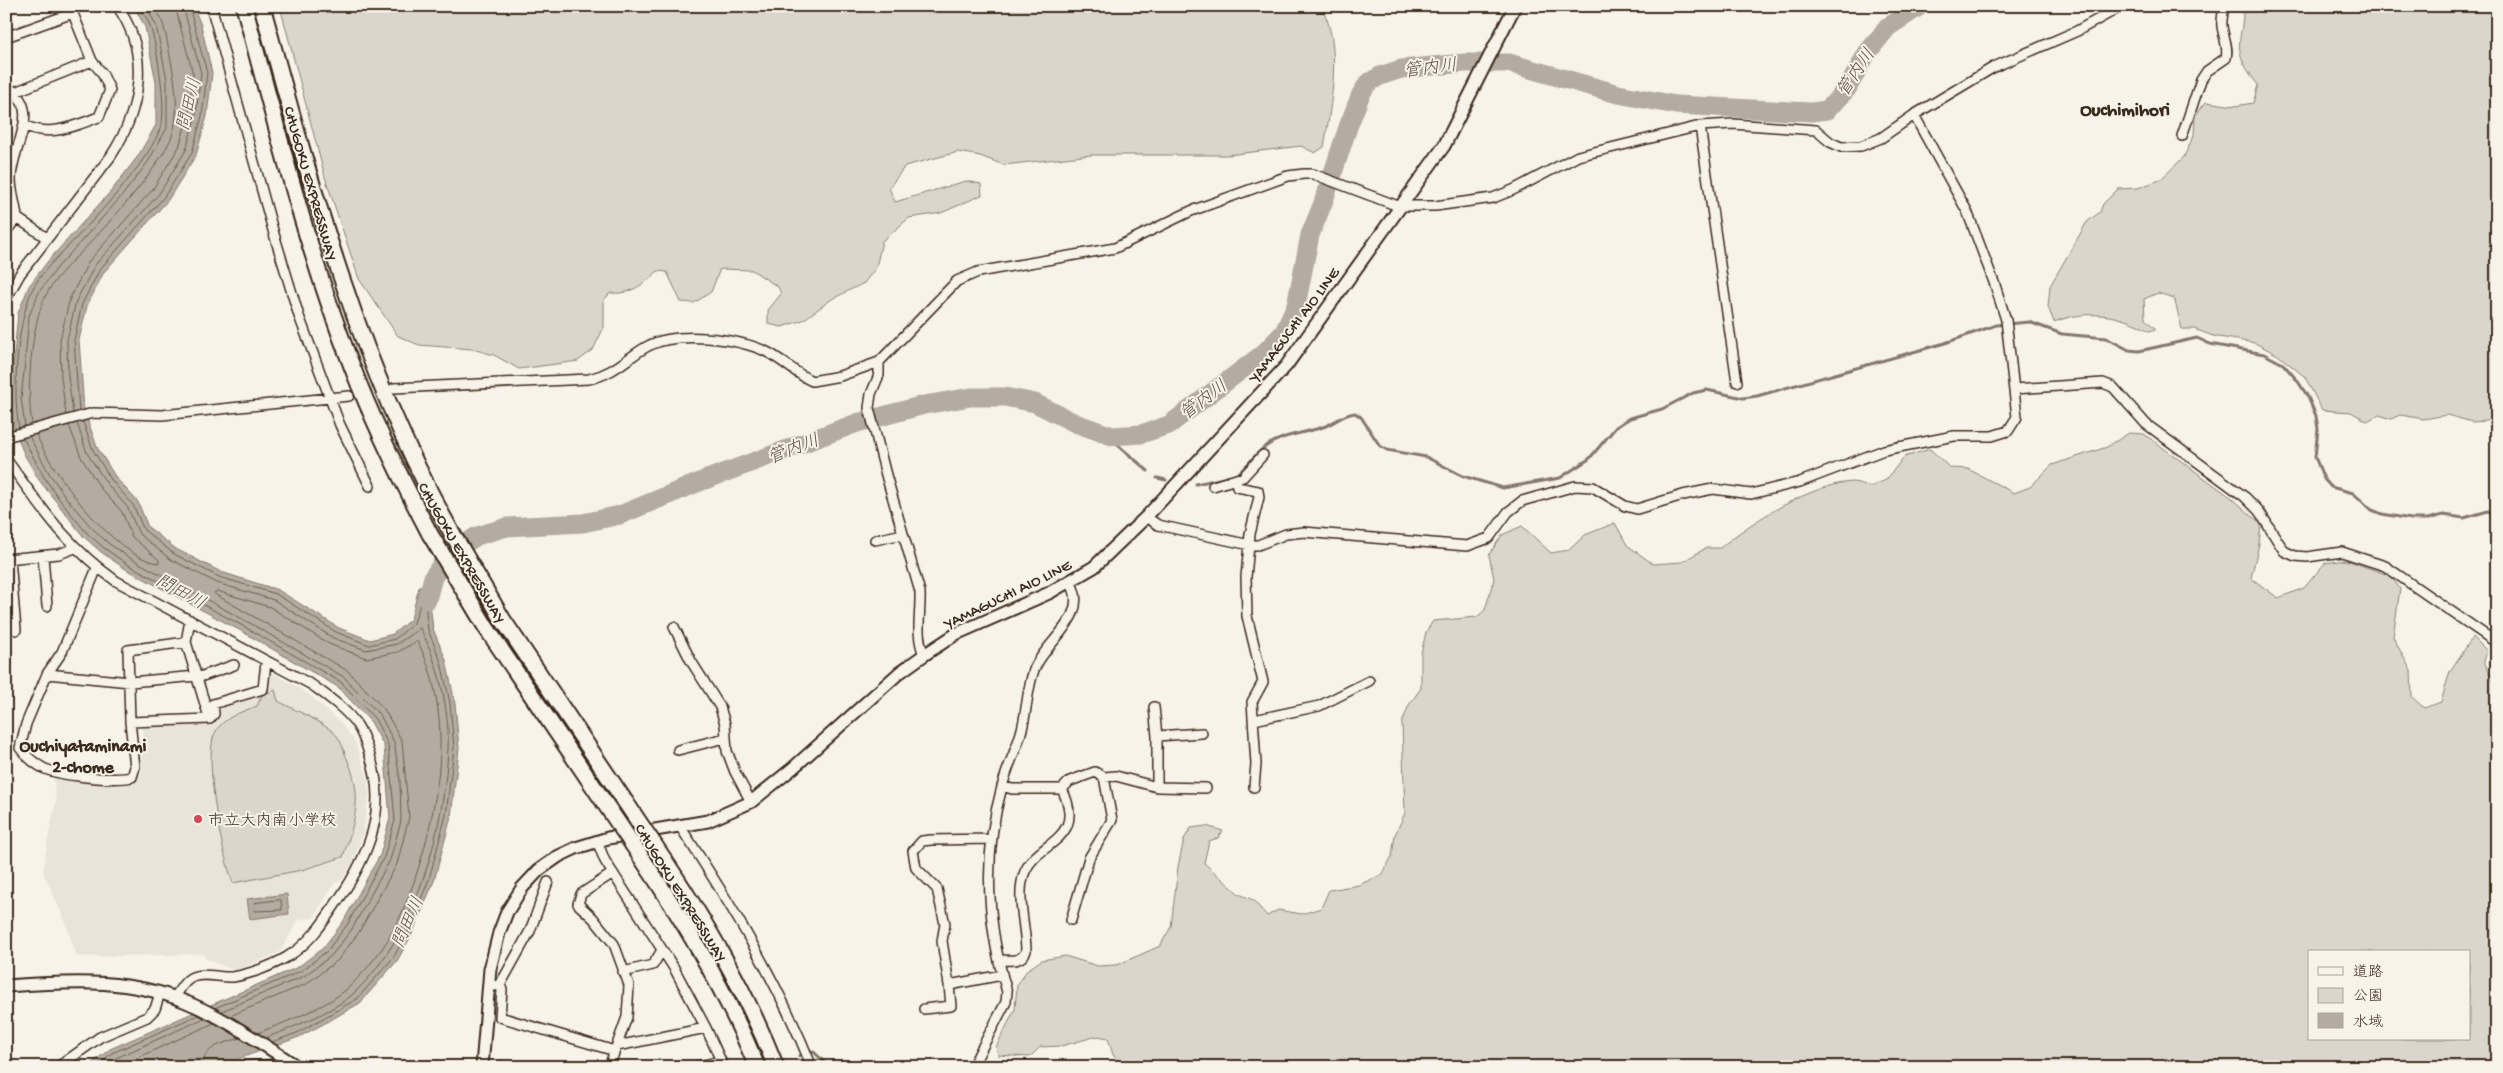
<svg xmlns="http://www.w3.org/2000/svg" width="2503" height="1073" viewBox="0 0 2503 1073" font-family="'Gochi Hand','Klee One',sans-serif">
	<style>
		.built { fill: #e9e4d9 }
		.green { fill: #dbd6cb; stroke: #8b8074; fill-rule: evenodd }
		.water { fill: #b4aca0; stroke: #84786c }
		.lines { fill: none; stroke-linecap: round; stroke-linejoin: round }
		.shore { stroke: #6b5e52; stroke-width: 1 }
		.stream { stroke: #84786c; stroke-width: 3 }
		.river { stroke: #b4aca0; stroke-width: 19 }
		.street-tunnel { stroke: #d1cbc0; stroke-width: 9; stroke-dasharray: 9 4.5; stroke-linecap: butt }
		.street-casing { stroke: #3b2a1e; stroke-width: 12 }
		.secondary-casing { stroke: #3b2a1e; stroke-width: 15 }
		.highway-casing { stroke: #3b2a1e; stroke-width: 19 }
		.street { stroke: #f7f3e8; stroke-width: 9 }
		.secondary { stroke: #f7f3e8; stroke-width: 11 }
		.highway { stroke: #f7f3e8; stroke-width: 15 }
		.highway-bridge-casing { stroke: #3b2a1e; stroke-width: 19; stroke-linecap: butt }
		.highway-bridge { stroke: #f7f3e8; stroke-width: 15 }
		.poi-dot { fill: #d1495b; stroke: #f7f3e8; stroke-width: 2 }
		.labels { text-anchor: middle; stroke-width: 4; stroke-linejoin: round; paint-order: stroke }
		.street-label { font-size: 16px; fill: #3b2a1e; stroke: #f7f3e8 }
		.poi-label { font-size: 16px; fill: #3b2a1e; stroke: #f7f3e8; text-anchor: start }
		.water-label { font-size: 18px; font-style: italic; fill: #5f5145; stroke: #f7f3e8 }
		.neighbourhood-label { font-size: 18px; font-weight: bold; fill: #3b2a1e; stroke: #f7f3e8 }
		.quarter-label { font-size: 19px; font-weight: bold; fill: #3b2a1e; stroke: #f7f3e8 }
	</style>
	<rect width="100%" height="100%" fill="#f7f3e8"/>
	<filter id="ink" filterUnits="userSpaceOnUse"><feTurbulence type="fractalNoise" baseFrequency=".02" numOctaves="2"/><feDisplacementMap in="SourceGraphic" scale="10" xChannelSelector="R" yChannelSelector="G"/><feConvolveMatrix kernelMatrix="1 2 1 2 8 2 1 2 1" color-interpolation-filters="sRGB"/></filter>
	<g filter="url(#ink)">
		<path class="built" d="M272,672L307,693L341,723L355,742L367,776L369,795L363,833L353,862L342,880L334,884L313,918L298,920L280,952L235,971L205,958L204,954L77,957L65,921L43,872L49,833L56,802L53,773L109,784L131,782L142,772V725L208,722L218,705L267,691Z"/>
		<path class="green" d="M280,6H1321C1343,45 1331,105 1324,147L1315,153L1301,146L1228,155H1091L1004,165L980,156L958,152L905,166L889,188L895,202L966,181L981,184L982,195L941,213L909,218L882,241L876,268L864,283L832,299L803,320L782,327L768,324V310L781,294L778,287L752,270L720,269L711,292L694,303L681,302L667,272L658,271C643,285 630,295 610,293L604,300V327L593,350L578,361L519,369L494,355L472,349L419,345L398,336L359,279L325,177Z
			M2242,6H2497V420L2472,422L2447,415L2424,419L2400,415L2391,419L2379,415L2367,421L2351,412L2322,410L2305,377L2278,355L2255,343L2213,336L2194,329H2182L2174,298L2158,293L2144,299L2145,319L2156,329L2149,331C2121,314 2086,309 2054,322L2048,307L2050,286L2087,222L2100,212L2103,204L2118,189L2138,188L2160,180L2184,157L2194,135L2195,116L2206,102L2235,106L2253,103L2258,85C2247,70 2237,57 2240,38C2242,24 2244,21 2242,6Z
			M2129,433L2144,434L2232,498L2261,524L2259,544L2251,578L2278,598L2304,588L2325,563L2346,560L2391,576L2400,589L2393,637L2411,671L2412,697L2424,708L2441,702L2450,671L2473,637L2487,651L2484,661L2497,690V1067H1124L1113,1055L1108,1038L1098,1036L1061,1046L1040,1047L1030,1057L998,1055L996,1047L1015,1009L1017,985L1027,970L1042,960L1065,956L1098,966L1117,965L1160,946L1171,927L1178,867L1184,839L1191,828L1206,826L1223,831L1218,838L1209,841L1204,863L1239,894L1253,900L1267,916L1278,910L1302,914L1321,908L1329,890L1359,885L1383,874L1392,856L1395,835L1405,813L1402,723L1409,705L1421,688V654L1426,632L1433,621L1477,617L1485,610L1494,579L1489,555L1502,535L1522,526L1551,553L1569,550L1585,535L1615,523L1627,545L1653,564L1682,562L1706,548H1720C1750,522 1812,484 1852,482C1858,482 1865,485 1870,487L1886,480L1904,457L1930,449L1950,468L1968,469L2014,493L2030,487L2052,465L2107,447ZM2309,952H2469V1039H2309Z
			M275,690L278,701C291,708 329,725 337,736C341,741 343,748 345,754C364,795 356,817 343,857L302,870L233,883C222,855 204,763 214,735C221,718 241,712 257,706L262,695Z"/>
		<path class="water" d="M134,6H193L201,25L212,73L207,116L196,155L168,200L104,272L87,306L79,340L84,410L97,447L116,478L138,502L148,527L176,549L221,572L278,590L339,628L370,640L393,634L411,619L419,587L433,577L430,603L433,629L446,660L455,703L459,748L451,817L434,881L412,934L397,961L360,1003L329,1021L299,1037L216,1067H87L110,1049L298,967L323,948L343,922L380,855L390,818L384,746L371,722L338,687L241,631L124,568L101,552L83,536L39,480L24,454L14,428L10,398L18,313L29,286L48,261L112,190L138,156L156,125V82L145,27Z
			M287,894L289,914L250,919L247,899Z"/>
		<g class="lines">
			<path class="shore" d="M79,411L74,340L82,304L100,269L164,197L192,153L202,116L207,73L189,6
				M73,413L68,377L67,340L76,301L95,265L159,194L186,150L196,114L201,73L183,6
				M66,415L61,377L60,340L70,298L89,261L153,189L179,147L189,113L193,74L175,6
				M83,422L93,450L112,481L133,505L144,530L174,554L219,577L276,594L336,632L369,645L395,639L414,623L421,601L425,602L428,630L441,662L450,703L454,748L446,815L429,879L408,932L393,958L357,999L297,1033L272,1042
				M77,423L87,453L107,484L128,508L139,534L170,559L217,583L274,600L333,638L366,650L397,644L420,628C438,661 450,711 448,749C444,831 416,936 353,994C334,1011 290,1029 265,1038
				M32,424C26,392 31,326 45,297C55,276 76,258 91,242C113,218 168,159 174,129C179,108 175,81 171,61C167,41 165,23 155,6
				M25,426L21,398L24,372L29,316L39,292L57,268L121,197L148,162L167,128V80L156,25L146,6
				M19,428C12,391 17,324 32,290C42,270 63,252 79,235C104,208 148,162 161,127C167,108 157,45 150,26C148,19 143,13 139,6
				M36,434C51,472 116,559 159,563V560L132,537L122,512L101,489L81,457L69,425
				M29,436L49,473L67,499L92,528L108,543L130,558L246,621L344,677L380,715L394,742L400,780L401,821L390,860L352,929L331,956L304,976L222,1011
				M23,438L44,477L62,503L87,533L104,548L127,564L243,626L341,682L375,719L388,744L395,820L384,857L347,925L327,951L301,971L215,1008
				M281,900L282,910L254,911L255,903Z
				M230,1016L306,984L338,960L359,932L397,864L409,817L402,741L384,709L348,671L216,595L214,593L217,591L270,607L329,644L366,658L398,652L417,641C434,671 441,714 440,748C440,803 414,906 381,950C372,963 360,976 349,987C331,1005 282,1024 257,1033
				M95,1067L112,1053L198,1015
				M105,1067L116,1058L205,1018
				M117,1067L214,1023
				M202,1067C203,1046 224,1043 241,1038"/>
			<path class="stream" d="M1112,436L1119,446L1148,471
				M1234,476C1247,469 1253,455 1265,447C1283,434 1303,434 1323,427C1335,423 1343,414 1355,413L1361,417L1380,446L1387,450L1426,457L1463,476L1503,488L1560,478L1589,459L1616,427L1630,418L1662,409L1693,393L1707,390L1743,398L1757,396L1945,343L1996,325L2029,322L2062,334L2106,338L2129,350L2139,351L2197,338L2210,344L2264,354L2283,364L2297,380L2308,397L2316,416L2318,429L2315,457L2324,479L2331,487L2353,493L2372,510L2382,514L2411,519H2428L2443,515L2464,518L2488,511L2495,514L2497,518
				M1157,478L1166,480
				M1196,484L1228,477
				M799,1056L813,1051L829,1067"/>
			<path class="river" d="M427,600L433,577L449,554L477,536L507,527L583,523L620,515L702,481L857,423L924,405L971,397H1005L1035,403L1075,423L1112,436L1141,434L1169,425L1264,353L1284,332L1296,306L1310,235L1323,203L1348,127L1361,94L1368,83L1380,76L1401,69L1464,63H1509L1618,94L1676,105L1811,112L1827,110L1847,89L1867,53L1888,27L1920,6"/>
			<path class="street-tunnel" d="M349,396L386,390"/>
			<g class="street-casing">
				<path id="street" d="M211,6L274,234L299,316L340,425L370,486
					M6,37L73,13
					M6,86C45,110 11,145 11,179C11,192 16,205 17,218L6,231
					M15,92L92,61
					M24,125C50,138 74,126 99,117L110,90L102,73L92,61L70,6
					M1700,126L1737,382
					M2182,136L2201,80L2207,71L2226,58C2229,47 2223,36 2222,26C2221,19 2224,14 2223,6
					M17,218L47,238
					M6,299L20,274L111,156C141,110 151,53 117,6
					M879,362V375L871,394L869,408L886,475L920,592C921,615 915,633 924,655
					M394,388L589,379C616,373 626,358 648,346C677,331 738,338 767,352C783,360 796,374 812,381L840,376L879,362L957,281L978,272L1115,248L1191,211L1288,176L1304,174H1313L1398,206H1435L1493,198L1513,190L1578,156L1700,126L1732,124L1816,130L1830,142L1841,147L1861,146L1881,138L1914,115L1994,67L2077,31L2122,6
					M2014,389L2103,383L2113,387L2146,424L2245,497L2259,511L2284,551L2295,556L2307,557L2342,552L2385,566L2497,643
					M6,437L93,413L162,415L349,396
					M6,459C41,507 66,546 116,581L312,685C327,696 346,709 357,725C363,734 366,744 369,753C389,808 369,856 337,902C323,923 309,944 287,957C272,966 250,974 233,977C220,978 199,971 189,979C183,983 179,991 175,997
					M1236,480L1237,487L1258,491L1259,497L1250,534L1246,577L1247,616L1263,682L1252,702L1256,764L1254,787
					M1213,486L1243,477L1263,455
					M1146,517L1158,525L1250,545H1258L1286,534L1304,532L1467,546L1489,538L1508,512L1522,501L1575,486L1593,487L1625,506L1637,509L1683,495L1713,489L1751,494L1800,482L1884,450L1954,436H1992L2008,431L2017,417L2006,320L1995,285L1967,211L1914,115
					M875,540L903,534
					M43,556L47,606
					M6,559L59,554L75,548
					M10,559L16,630
					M97,568L62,652L47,674L26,724L20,748C26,756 34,763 43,768C59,776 113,781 132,777L135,767L130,722L128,650L186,642
					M190,620L186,642L208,714
					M674,627L691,661L720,707L725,724L727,751L735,772L751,802
					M6,666V667
					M47,674L130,682L197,676
					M197,678L234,665
					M1154,707L1157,736V787
					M1254,720L1319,706L1369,681
					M130,722L210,719L214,714L213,704L263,689L266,662
					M1157,736L1202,733
					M678,750L725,738
					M1002,786L1012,789H1062L1070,781L1095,772L1104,777L1116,776L1157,787L1206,788
					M681,828C731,904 778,982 812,1067
					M992,839L931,840L922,841L913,851L916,868L937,889L945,924L942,941L949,985L1002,975
					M597,841L605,861L674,968L706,1028L617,1046
					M1071,920L1089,858L1112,820L1104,777
					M999,960C1010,960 1021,963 1026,951C1026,927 1016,897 1024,874C1036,840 1088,842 1062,789
					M623,972L653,965L662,950
					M500,985L502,990L500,1017L615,1051
					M494,986L500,985L530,931L548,882
					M924,1009L951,1006L949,985
					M58,1067L100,1037L147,1017L155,1009L160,993
					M235,1067L282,1064L288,1060
					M609,1067L627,1017L629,985L614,944L593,918L578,904L581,894L613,873
					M694,1067L721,1061L706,1028
					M972,1067L1006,1002L1007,992C987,925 983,854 1002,787C1007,767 1017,749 1022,729C1027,710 1027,689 1034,670C1044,642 1092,616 1070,582"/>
			</g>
			<g class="secondary-casing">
				<path id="secondary" d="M6,986C63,982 122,978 176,998C220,1014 259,1042 298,1067
					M482,1067L490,969L499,933L507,912L522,888L539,870L559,856L576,848L608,838L708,821L751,802L793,768L899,673L924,655L956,634L1049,593L1094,567L1146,517L1286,366L1444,146L1515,6"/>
			</g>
			<g class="highway-casing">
				<path id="highway" d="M244,6C277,128 307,252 353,369C375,426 402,481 430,534
					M262,6C311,185 358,363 448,526
					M633,845C681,916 725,988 757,1067
					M655,846C702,916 745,988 776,1067"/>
			</g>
			<use href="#street" class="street"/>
			<use href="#secondary" class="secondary"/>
			<use href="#highway" class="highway"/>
			<g class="highway-bridge-casing">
				<path id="highway-bridge" d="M448,526L503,620L655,846
					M430,534L487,629L633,845"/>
			</g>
			<use href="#highway-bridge" class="highway-bridge"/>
		</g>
	</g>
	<circle class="poi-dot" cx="198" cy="819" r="5"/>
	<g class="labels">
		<g class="street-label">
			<text transform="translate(312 183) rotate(74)" y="6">CHUGOKU EXPRESSWAY</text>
			<text transform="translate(1293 324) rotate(-53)" y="6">YAMAGUCHI AIO LINE</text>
			<text transform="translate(463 552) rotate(60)" y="6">CHUGOKU EXPRESSWAY</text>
			<text transform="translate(1007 593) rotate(-26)" y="6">YAMAGUCHI AIO LINE</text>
			<text transform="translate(682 892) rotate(58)" y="6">CHUGOKU EXPRESSWAY</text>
		</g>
		<g class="poi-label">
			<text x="208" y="825">市立大内南小学校</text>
		</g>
		<g class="water-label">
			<text transform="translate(1430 67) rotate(-7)" y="6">管内川</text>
			<text transform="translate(1855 72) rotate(-56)" y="6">管内川</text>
			<text transform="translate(188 104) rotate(-76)" y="6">問田川</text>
			<text transform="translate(1203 399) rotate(-37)" y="6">管内川</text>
			<text transform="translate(793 448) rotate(-21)" y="6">管内川</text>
			<text transform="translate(181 591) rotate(29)" y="6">問田川</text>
			<text transform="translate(407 922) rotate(-66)" y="6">問田川</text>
		</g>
		<g class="neighbourhood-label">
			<text x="83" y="751">Ouchiyataminami<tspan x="83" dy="21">2-chome</tspan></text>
		</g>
		<g class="quarter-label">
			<text x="2125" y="115">Ouchimihori</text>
		</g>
	</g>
	<rect width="2503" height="1073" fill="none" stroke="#f7f3e8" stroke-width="25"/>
	<rect x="12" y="12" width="2478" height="1048" fill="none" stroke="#3b2a1e" stroke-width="2" filter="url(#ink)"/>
	<rect x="2308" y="950" width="162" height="90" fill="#f7f3e8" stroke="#aca397"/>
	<rect x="2318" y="967" width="25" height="8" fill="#f7f3e8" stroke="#aca397"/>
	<text x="2353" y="976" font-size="15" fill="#3b2a1e">道路</text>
	<rect x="2318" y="988" width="25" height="15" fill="#dbd6cb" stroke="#aca397"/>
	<text x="2353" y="1000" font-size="15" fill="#3b2a1e">公園</text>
	<rect x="2318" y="1013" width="25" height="15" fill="#b4aca0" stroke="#aca397"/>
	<text x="2353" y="1026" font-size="15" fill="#3b2a1e">水域</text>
</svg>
